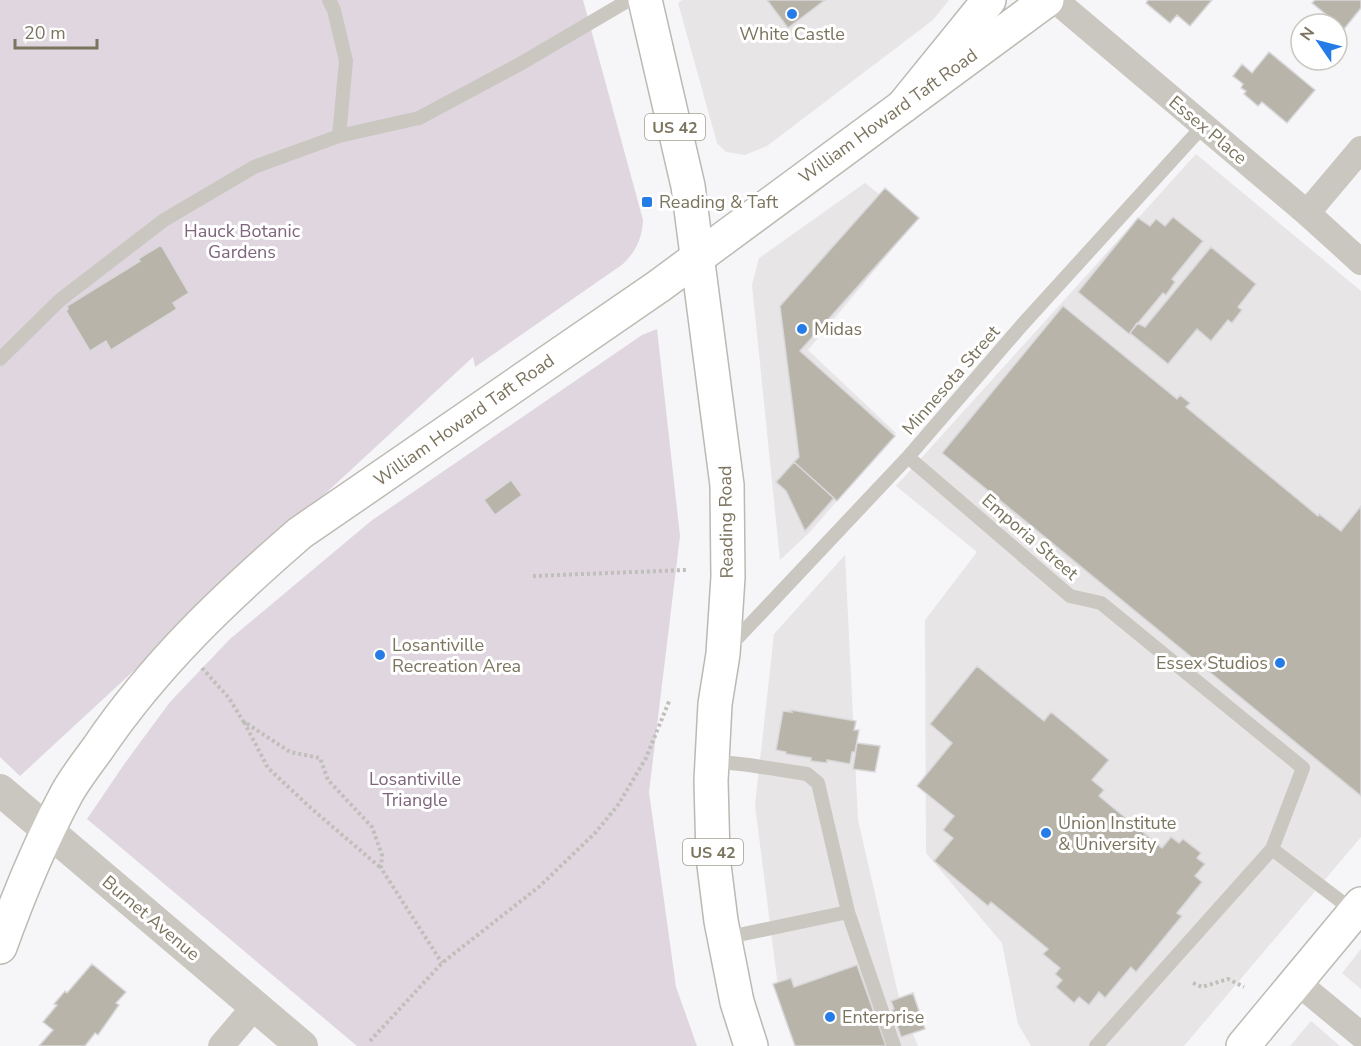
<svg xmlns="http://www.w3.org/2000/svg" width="1361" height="1046" viewBox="0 0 1361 1046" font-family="'Nunito Sans',sans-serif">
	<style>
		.built { fill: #e7e5e6 }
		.green { fill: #dfd6df }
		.building { fill: #b9b4aa; stroke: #d8d7da; stroke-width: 1.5 }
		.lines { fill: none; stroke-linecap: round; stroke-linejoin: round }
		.secondary-casing { stroke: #bebbb3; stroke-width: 36 }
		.primary-casing { stroke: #bcb9b2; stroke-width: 36 }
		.motorway-casing { stroke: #bab8b1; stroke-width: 36 }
		.path { stroke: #c0bfba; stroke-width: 4; stroke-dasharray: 3 3; stroke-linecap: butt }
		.service { stroke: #c9c7c0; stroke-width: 14 }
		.minor { stroke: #c9c7c0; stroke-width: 26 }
		.tertiary { stroke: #c9c7c0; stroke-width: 32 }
		.secondary { stroke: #fff; stroke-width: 33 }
		.primary { stroke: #fff; stroke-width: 33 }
		.motorway { stroke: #fff; stroke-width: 33 }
		.poi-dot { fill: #267ce7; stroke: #fff; stroke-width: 2 }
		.labels { text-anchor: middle; stroke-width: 6; stroke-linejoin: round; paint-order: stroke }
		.shield { fill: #fff; stroke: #a39e8e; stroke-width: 1.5 }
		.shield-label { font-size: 16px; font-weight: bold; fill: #7b745e }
		.poi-label { font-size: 18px; fill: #7b745e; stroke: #fff; text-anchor: start }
		.street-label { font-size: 18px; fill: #7b745e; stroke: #fff }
		.park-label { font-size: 18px; fill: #7e657b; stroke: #fff }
	</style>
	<rect width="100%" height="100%" fill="#f6f5f8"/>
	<path class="built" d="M682,0H949L933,20L767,146L745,155L726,152L717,143L678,3Z
		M1196,154L1361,291V837L1184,1046H1031L1018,1024L1002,943L926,853L925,620L977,552L896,486Z
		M865,183L915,222L808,350L896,433L810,532L780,560L752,285L759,258Z
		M845,555L858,820L900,1002L918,1046H798L778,987L755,805L774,634Z
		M1361,949V989L1342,973Z
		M1311,1021L1340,1046H1290Z"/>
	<path class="green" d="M0,0H583L643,220C642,239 636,251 623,264L475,367L473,357L20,776L0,757Z
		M657,329L680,536L649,792L676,987L697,1046H357L87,819L125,763L170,702L230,639L371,521L642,335Z"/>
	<path class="building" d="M767,0H825L788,28Z
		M1148,0H1212L1190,26L1177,15L1170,23L1146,3Z
		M1315,0H1361V8L1344,29L1312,3Z
		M1269,52L1315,90L1287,123L1262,102L1258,106L1244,94L1246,91L1241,88L1243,84L1233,76L1242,64L1252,73Z
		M885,188L919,218L800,351L895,436L837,501L794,462L799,457L780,306Z
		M1173,217L1203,241L1172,279L1175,282L1166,295L1163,293L1129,334L1078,292L1138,218L1150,226L1156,219L1165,226Z
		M161,245L189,293L173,303L177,309L111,350L106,341L90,351L66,311L68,309L67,306L140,261L138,259Z
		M1211,247L1256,284L1238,307L1242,310L1232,323L1228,320L1211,341L1197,329L1168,364L1130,333L1137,323L1145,327Z
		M1063,306L1177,399L1180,395L1190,403L1186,407L1318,516L1319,514L1341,531L1361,506V796L942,453Z
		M794,462L834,498L805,531L786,491L776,482Z
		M511,480L522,495L495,515L484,500Z
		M977,666L1044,721L1051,712L1109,760L1092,780L1104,790L1099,796L1162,848L1171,837L1179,843L1183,839L1201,853L1197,858L1205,864L1195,876L1202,882L1177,913L1182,916L1136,972L1131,967L1105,998L1099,992L1089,1005L1079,997L1074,1003L1056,987L1062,980L1055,974L1060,968L1043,954L1048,949L991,902L988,906L934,861L953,838L943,830L954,816L917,786L952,743L930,724Z
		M791,710L856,721L854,730H859L855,752H852L850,764L827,760V763L811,761V758L786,754V752L776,750L783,711L792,712Z
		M857,743L880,746L875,772L853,769Z
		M92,964L126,992L116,1003L119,1005L98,1035L95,1033L85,1046H39L53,1030L43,1022L57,1005L54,1004L65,991L67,993Z
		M857,965L886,1046H795L773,984L791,978L794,987Z
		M913,993L925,1029L901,1037L892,1010L894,1009L891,1001Z"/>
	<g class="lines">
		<g class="secondary-casing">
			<path id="secondary" d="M0,947C19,894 40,843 67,793C76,777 88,762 98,748C155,664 224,599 300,533L659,286L1047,0
				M1243,1046L1361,904"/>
		</g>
		<g class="primary-casing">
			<path id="primary" d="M645,0L688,186L727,485L728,577L723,654L715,704L711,781L713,857L721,921L737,1002L751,1046"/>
		</g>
		<g class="motorway-casing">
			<path id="motorway" d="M903,106L989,0"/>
		</g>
		<path class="path" d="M533,576L686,570
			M202,668L229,698L243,721L290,752L320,758L328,780L372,827L382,855L381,868L442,963
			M244,722L268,768L313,810L381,868
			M1193,983L1202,987L1228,979L1244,987
			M370,1041L442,963L540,886L596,832L618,805L646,758L670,699"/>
		<path class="service" d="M329,0L334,10L346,61L339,136
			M0,359L60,300L164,220L254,167L339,136L419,118L520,64L629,0
			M908,457L1070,596L1101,603L1303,768L1272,849L1096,1046
			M728,648L908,457L1022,325L1203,126
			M712,761L749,765L807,774L818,783L848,912L894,1046
			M1272,849L1355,912
			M724,938L848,912"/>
		<path class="minor" d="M1055,0L1307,213L1361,262
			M1307,213L1361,149
			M1297,982L1361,1035
			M221,1046L255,1006"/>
		<path class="tertiary" d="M0,790L302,1046"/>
		<use href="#secondary" class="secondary"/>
		<use href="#primary" class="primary"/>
		<use href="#motorway" class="motorway"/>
	</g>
	<g class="poi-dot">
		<circle cx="792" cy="14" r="6"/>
		<rect x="641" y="196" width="12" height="12" rx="3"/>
		<circle cx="802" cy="329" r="6"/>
		<circle cx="380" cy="655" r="6"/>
		<circle cx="1280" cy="663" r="6"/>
		<circle cx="1046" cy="833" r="6"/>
		<circle cx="830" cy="1017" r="6"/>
	</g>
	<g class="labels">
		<g class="shield">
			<rect x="645" y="114" width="60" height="26" rx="4.5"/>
			<rect x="683" y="839" width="60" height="26" rx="4.5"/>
		</g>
		<g class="shield-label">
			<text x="675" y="133">US 42</text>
			<text x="713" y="858">US 42</text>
		</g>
		<g class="poi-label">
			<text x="792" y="40" text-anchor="middle">White Castle</text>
			<text x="659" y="208">Reading &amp; Taft</text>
			<text x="814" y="335">Midas</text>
			<text x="392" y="651">Losantiville<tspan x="392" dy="21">Recreation Area</tspan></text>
			<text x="1268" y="669" text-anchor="end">Essex Studios</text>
			<text x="1058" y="829">Union Institute<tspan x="1058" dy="21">&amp; University</tspan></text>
			<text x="842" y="1023">Enterprise</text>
		</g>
		<g class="street-label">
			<text transform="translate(888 116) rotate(-36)" y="6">William Howard Taft Road</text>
			<text transform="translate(1208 130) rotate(40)" y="6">Essex Place</text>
			<text transform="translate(951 380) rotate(-49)" y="6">Minnesota Street</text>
			<text transform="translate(464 420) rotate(-35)" y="6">William Howard Taft Road</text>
			<text transform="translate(726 522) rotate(-91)" y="6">Reading Road</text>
			<text transform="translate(1030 537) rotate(41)" y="6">Emporia Street</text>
			<text transform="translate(151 918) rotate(40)" y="6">Burnet Avenue</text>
		</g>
		<g class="park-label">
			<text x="242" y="237">Hauck Botanic<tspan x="242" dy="21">Gardens</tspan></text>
			<text x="415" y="785">Losantiville<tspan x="415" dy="21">Triangle</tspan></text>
		</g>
	</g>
	<g transform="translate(1319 42) rotate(305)"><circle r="28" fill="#ffffff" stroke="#cac7bf" stroke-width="1.5"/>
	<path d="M0-4.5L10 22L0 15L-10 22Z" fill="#267ce7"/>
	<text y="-9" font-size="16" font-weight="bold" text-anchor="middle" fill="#7b745e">N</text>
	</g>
	<path d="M15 39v9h82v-9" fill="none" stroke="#7b745e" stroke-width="3"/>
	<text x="24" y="39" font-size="18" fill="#7b745e" stroke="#ffffff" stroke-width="4.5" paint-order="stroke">20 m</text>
</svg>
